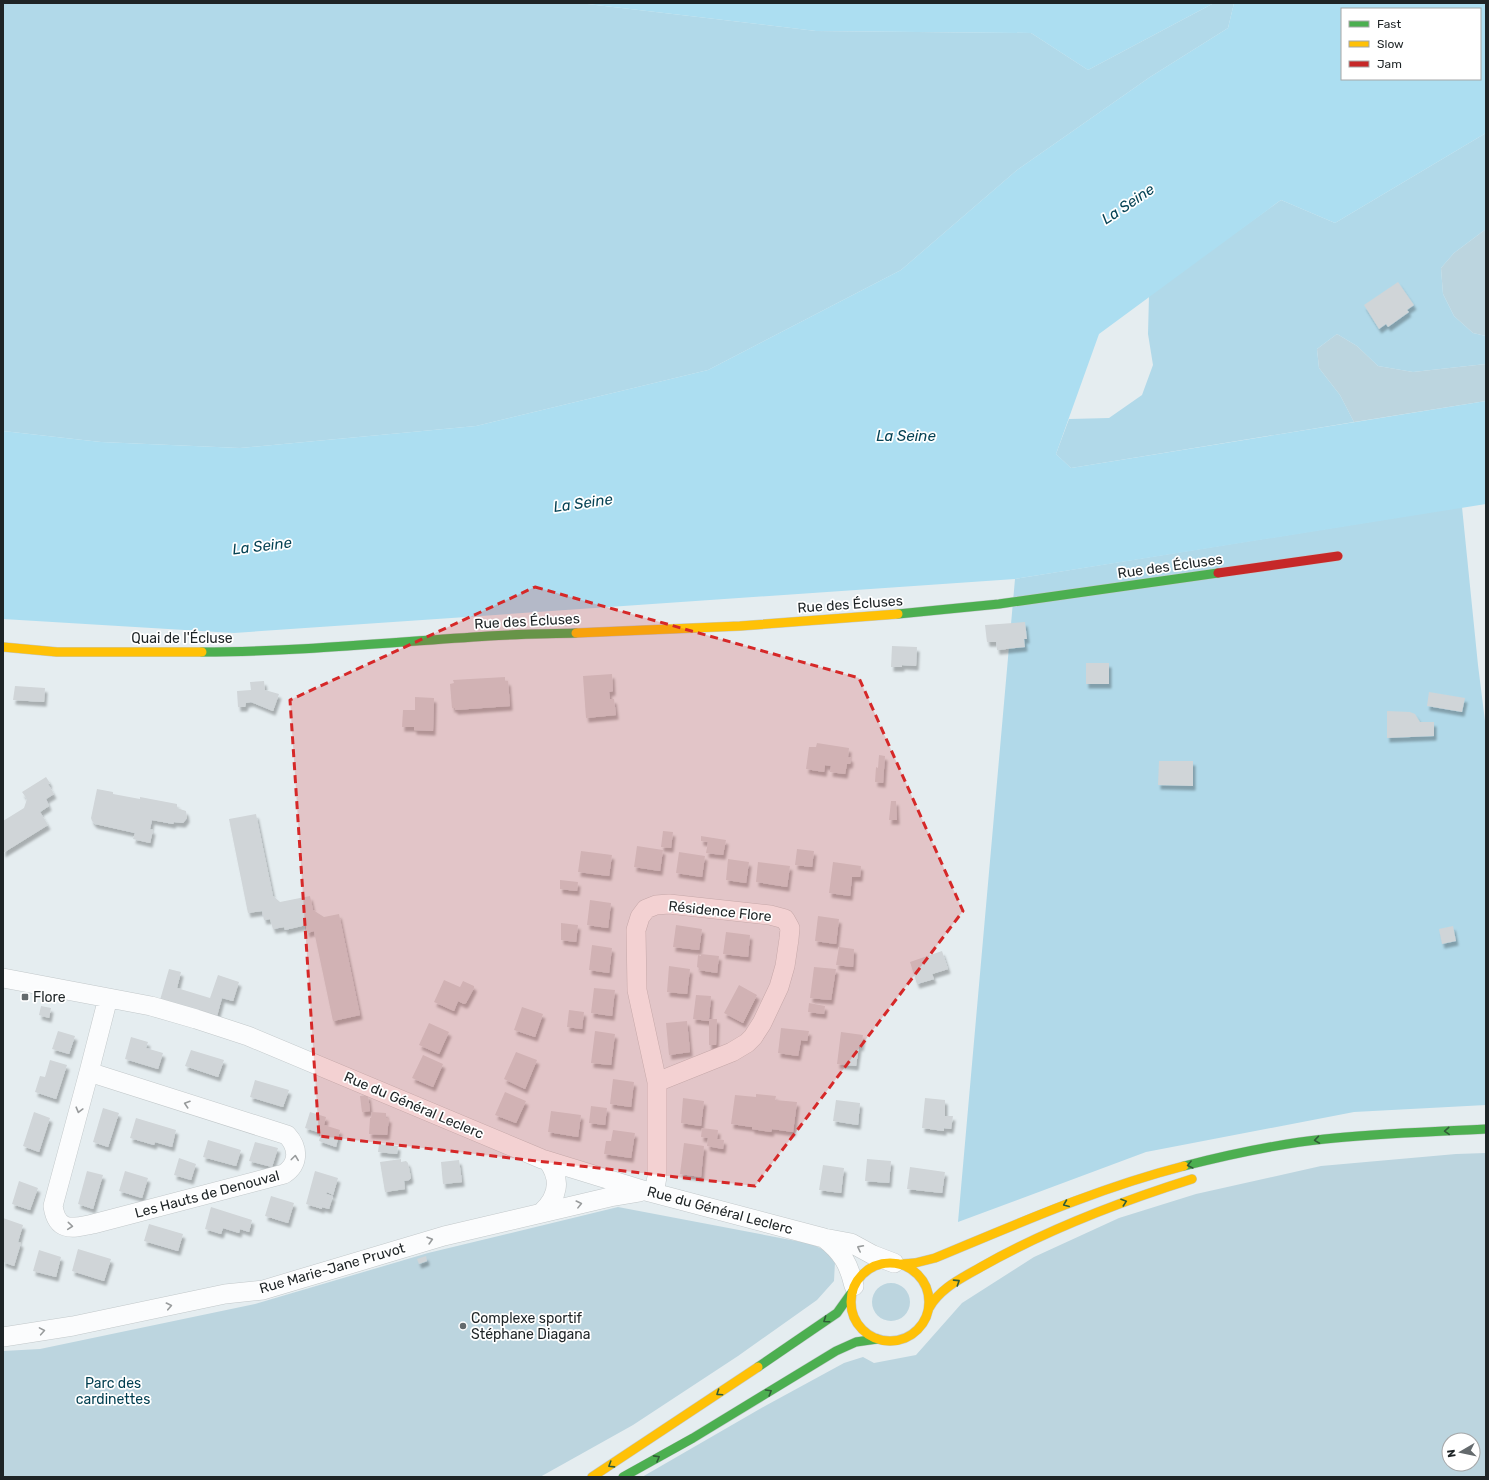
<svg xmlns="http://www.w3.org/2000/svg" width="1489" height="1480" viewBox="0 0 1489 1480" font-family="Rubik,sans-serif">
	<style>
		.green { fill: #bcd5df; fill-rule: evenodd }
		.forest { fill: #b1d9e9 }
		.water { fill: #acdef1; fill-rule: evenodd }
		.building { fill: #d0d5d8; filter: url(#shadow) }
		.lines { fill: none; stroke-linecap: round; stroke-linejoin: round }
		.street-casing { stroke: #c2c8ca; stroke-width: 20 }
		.fast-casing { stroke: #c2c8ca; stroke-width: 10 }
		.slow-casing { stroke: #c2c8ca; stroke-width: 10 }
		.jam-casing { stroke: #c2c8ca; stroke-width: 10 }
		.street { stroke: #fbfcfd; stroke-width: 19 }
		.fast { stroke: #4caf50; stroke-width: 9 }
		.slow { stroke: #ffc107; stroke-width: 9 }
		.jam { stroke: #c62828; stroke-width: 9 }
		.oneway { stroke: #989b9c }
		.oneway2 { stroke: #305c37 }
		.marked { fill: #d62828; fill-opacity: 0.2; stroke: #d62828; stroke-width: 3; stroke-dasharray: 8 5; stroke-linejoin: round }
		.poi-dot { fill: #646a6d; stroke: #fff; stroke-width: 1.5 }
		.labels { text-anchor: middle; stroke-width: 3.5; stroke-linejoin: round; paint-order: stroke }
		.street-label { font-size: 14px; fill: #1e2426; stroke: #fff }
		.poi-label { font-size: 14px; fill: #1e2426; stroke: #fff; text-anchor: start }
		.park-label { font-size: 14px; fill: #003e50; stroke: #fff }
		.water-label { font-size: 15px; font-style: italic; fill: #064355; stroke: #fff }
	</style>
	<defs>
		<filter id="shadow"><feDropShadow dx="2.5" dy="4.5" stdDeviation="1" flood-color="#0004"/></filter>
	</defs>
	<rect width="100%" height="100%" fill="#e5edf0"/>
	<path class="green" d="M1486,229V336L1473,333L1454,316L1443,294L1441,268L1454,253Z
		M1337,334L1357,346L1378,366L1413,372L1486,364V401L1354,422L1340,395L1319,368L1317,349Z
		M1486,1153V1477H642L765,1406L844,1363L863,1357L874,1363L916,1355L962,1303L1034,1257L1119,1218L1196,1194L1321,1166L1456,1154ZM1449,1440H1473V1464H1449Z
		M618,1207L812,1244L826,1251L835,1262L834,1281L817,1300L738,1356L633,1425L540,1477H3V1351L40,1349L255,1304L428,1253Z
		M872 1302a19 19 0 1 1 38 0a19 19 0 1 1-38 0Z"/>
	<path class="forest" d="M3,3H579L816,31L1031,33L1088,70L1214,3H1234L1228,28L1150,77L1017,170L901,270L708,370L476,426L240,448L101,442L3,431Z
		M1486,133V229L1454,253L1441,268L1443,294L1454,316L1473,333L1486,336V364L1413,372L1378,366L1357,346L1337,334L1317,349L1319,368L1340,395L1354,422L1071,468L1056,454L1069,419L1109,418L1142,395L1153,365L1148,334L1149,295L1281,200L1335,223Z
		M1462,507L1478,665L1486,729V1105L1354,1112L1146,1152L958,1222L1015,579Z"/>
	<path class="water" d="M579,3H1214L1088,70L1031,33L816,31Z
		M1234,3H1486V133L1335,223L1281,200L1099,334L1056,454L1071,468L1486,401V504L1015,579L234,633L3,619V431L101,442L240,448L476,426L708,370L901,270L1017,170L1150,77L1228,28ZM1342,9H1480V79H1342Z"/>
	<path class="building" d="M1398,282L1414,305L1407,310L1409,312L1388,327L1386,324L1379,329L1364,305Z
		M1025,622L1027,639H1024L1025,647L997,650L996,642H987L985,625Z
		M892,646L917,647L916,666L902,665V667H891Z
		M1086,663H1109V684H1086Z
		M612,674L613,691L609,692L610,699H614L616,715L586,718L583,676Z
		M505,677V681H508L510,706L455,710V708H452L450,684L454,683L453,680Z
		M264,681L265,690L279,694L273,711L251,702L246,703L245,707H238L237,691L251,690L250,682Z
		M15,686L45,688L44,702L13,700Z
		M1429,692L1465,698L1462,712L1427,706Z
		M415,697L434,698L433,731L414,730V727H402L403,710H415Z
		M1387,711L1410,712L1415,714L1420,722H1434V736L1387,738Z
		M817,743L849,748L848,757L851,758L850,764H847L845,774L830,772L831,766L825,765L824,772L806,769L809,747H816Z
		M879,755L885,756L883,783L875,782L876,767L878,768Z
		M1159,761H1193V786L1158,785Z
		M46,777L50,783L48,784L54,794L46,799L49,806L40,812L48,825L3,853V821L24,808L27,799L22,792Z
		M97,789L113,792V794L140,799V797L177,804V808L186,811L187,818L183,823L174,822L173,824L152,820L150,829L153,830L150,843L133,839L135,833L95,824L92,821L91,818Z
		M891,801H896L897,820H889Z
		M256,814L273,896L280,902L310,896L313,910L324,917L339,914L360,1015L333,1021L314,931L307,933L306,925L285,930L284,927L273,929L270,919L264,920L262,911L248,913L229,819Z
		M663,831L673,832L671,848L661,847Z
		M701,836L726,840L723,855L706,853L708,842L701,841Z
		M637,846L663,850L660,871L634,867Z
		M797,849L814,851L812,867L795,865Z
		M581,851L612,855L609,876L578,872Z
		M679,852L705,856L702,877L676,873Z
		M728,859L749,862L746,883L726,880Z
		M758,862L790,866L787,887L756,882Z
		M833,862L861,866L860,877H852L850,896L829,893Z
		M560,880L578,882L577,891L560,889Z
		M590,900L611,903L608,928L587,925Z
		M818,916L839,919L836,944L815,941Z
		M561,923L578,925L576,942L561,940Z
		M676,925L702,929L699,950L673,947Z
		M1453,926L1456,941L1442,944L1439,929Z
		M726,932L750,935L748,957L723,954Z
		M592,945L612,948L609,973L589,970Z
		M839,947L854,949L853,967L836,965Z
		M942,951L948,969L932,974L934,979L917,984L910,962Z
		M701,954L719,956L717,973L699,970V968L697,967L698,955L701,956Z
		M669,966L690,969L687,994L667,992Z
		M814,967L836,969L831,1000L810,998Z
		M169,969L181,972L177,988L210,998L218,975L239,982L233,1001L222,998L217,1016L160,1000Z
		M444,980L460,987L463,981L474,986V988L466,1003L464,1004L458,1001L454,1011L434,1002Z
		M739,985L757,995L743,1023L724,1013Z
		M594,988L615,990L612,1016L591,1013Z
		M696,995L711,996L709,1019H717L716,1045H709V1021L693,1019Z
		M809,1003L825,1006L824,1014L808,1012Z
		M41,1006L51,1008L49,1018L39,1015Z
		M522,1007L543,1014L535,1037L514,1030Z
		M569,1010L584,1012L582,1029L567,1027Z
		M687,1021L690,1052L669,1055L666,1023Z
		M429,1023L449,1032L439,1054L419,1045Z
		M781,1028L809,1031L807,1041L801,1040L798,1056L778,1053Z
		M58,1031L75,1036L69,1054L52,1049Z
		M595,1031L615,1034L611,1065L591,1063Z
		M841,1032L863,1035L861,1047L859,1046L856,1066L837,1064Z
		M131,1037L148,1042L146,1048L163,1053L158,1069L125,1059Z
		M191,1050L224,1060L218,1077L185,1066Z
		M516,1052L537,1060L525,1089L504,1079Z
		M423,1055L443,1064L433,1087L412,1078Z
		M50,1060L67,1065L56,1099L35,1092L40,1076L45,1077Z
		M613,1079L634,1082L631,1107L610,1104Z
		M255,1080L289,1090L283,1107L250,1097Z
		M505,1092L526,1101L516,1123L495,1115Z
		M756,1094L776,1096L775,1100L797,1102L793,1132L772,1129L771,1132L752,1129V1127L731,1124L735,1095L756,1097Z
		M368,1095L370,1111L362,1112L360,1096Z
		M683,1098L704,1101L701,1126L681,1123Z
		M925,1098L945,1100V1116H953L951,1129L944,1128V1131L922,1128Z
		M836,1100L860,1103L858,1125L833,1121Z
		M591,1106L607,1108L605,1125L589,1123Z
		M103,1108L119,1113L108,1147L93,1142Z
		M551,1111L581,1115L578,1137L548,1132Z
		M34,1112L50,1118L39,1152L23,1146Z
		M310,1112L326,1117L324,1125L340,1130L336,1147L319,1141L321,1133L305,1128Z
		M372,1112L386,1113V1118H389L387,1135L369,1134L370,1118H371Z
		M136,1118L176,1130L172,1147L155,1142L154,1145L130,1138Z
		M702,1128L718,1130L717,1139L724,1140L723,1149L707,1146L708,1138L701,1137Z
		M613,1130L635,1133L631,1158L604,1154L606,1141H611Z
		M208,1140L241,1150L236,1166L203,1157Z
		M255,1142L278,1148L272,1167L249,1161Z
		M684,1143L704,1146L701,1177L680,1174Z
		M379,1144L398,1146L397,1154L378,1152Z
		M179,1158L196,1164L191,1180L174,1175Z
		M401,1159V1162L406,1161L408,1163L411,1178L409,1180L404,1181L405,1189L385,1192L380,1162Z
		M867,1159L891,1161L889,1183L865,1181Z
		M459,1160L462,1182L443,1184L441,1162Z
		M823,1165L844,1168L841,1193L819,1190Z
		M910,1167L945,1172L942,1193L907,1189Z
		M87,1171L103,1175L93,1209L78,1204Z
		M125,1171L148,1178L142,1198L119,1191Z
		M315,1171L338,1178L333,1195L327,1192L326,1194L333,1196L329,1209L322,1207V1209L306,1204Z
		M19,1181L38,1188L30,1210L12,1204Z
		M271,1196L294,1203L288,1223L265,1216Z
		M211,1207L252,1220L249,1232L240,1229L239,1233L223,1228L221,1234L205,1229Z
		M3,1218L23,1225L18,1242L21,1243L14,1266L3,1262Z
		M149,1224L183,1234L178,1251L144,1241Z
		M78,1249L111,1259L104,1281L72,1271Z
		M39,1250L61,1257L56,1277L33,1271Z
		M426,1256L427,1261L419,1264L417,1259Z"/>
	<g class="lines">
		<g class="street-casing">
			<path id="street" d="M3,978L151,1006L196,1019L248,1036L542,1159L646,1191L824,1238L851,1243L873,1255L894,1263
				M89,1072L287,1135C299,1148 299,1164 284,1174L93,1224C73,1228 57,1233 53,1206L89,1072L108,998
				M654,1193L657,1177V1082L637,990L636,930L640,917L646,909L656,905L669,904L770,915L785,919L790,928L789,939L785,966L779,987L762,1023L753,1037L747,1043L732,1052L657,1082
				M541,1213C558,1198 562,1180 548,1161
				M824,1238C842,1252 849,1264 854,1286
				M3,1337L73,1326L225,1294L263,1290L444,1236L610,1197L640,1192"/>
		</g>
		<g class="fast-casing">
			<path id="fast" d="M898,614L999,604L1218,573
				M202,652C298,652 393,642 489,636C518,634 547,634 576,633
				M1184,1166C1231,1154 1277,1144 1325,1139C1378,1133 1432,1132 1486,1129
				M758,1367L837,1313L852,1292
				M623,1477L693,1438L836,1351L856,1342L877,1339"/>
		</g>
		<g class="slow-casing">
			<path id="slow" d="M576,633L740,626L898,614
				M3,647L57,652H202
				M851 1302a39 39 0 1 1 78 0a39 39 0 1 1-78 0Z
				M902,1264L915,1263L935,1258C1017,1224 1098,1188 1184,1166
				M929,1308C940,1288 962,1278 981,1267C1048,1229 1119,1202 1192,1179
				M592,1477L758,1367"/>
		</g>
		<g class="jam-casing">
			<path id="jam" d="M1218,573L1338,556"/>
		</g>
		<use href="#street" class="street"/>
		<use href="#fast" class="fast"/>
		<use href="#slow" class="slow"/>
		<use href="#jam" class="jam"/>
	</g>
	<defs><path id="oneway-chevron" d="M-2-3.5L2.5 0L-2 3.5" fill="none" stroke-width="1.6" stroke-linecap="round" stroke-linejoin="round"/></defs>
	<g class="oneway">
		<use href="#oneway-chevron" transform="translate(187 1104) rotate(-162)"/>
		<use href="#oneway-chevron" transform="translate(79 1110) rotate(105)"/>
		<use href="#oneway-chevron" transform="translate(295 1158) rotate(-83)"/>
		<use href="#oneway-chevron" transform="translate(579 1204) rotate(-14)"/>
		<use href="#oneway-chevron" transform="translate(70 1226) rotate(5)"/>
		<use href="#oneway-chevron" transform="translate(430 1240) rotate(-16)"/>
		<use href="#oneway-chevron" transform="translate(860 1248) rotate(-153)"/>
		<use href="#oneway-chevron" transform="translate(169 1306) rotate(-12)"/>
		<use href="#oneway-chevron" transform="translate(42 1331) rotate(-10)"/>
	</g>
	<g class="oneway2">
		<use href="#oneway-chevron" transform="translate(1447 1131) rotate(177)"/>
		<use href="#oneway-chevron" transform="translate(1317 1140) rotate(172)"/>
		<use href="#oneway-chevron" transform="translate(1190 1165) rotate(166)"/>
		<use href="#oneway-chevron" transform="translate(1124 1202) rotate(-19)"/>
		<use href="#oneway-chevron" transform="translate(1066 1204) rotate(158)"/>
		<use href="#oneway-chevron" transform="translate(957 1282) rotate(-33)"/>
		<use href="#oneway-chevron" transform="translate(826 1320) rotate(145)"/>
		<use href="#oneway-chevron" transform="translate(769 1392) rotate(-31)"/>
		<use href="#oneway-chevron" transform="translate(719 1393) rotate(146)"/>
		<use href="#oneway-chevron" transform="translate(657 1458) rotate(-29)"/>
		<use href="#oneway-chevron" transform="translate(611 1465) rotate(148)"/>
	</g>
	<path class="marked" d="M535,587L859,678L963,911L755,1186L319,1136L290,700Z"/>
	<g class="poi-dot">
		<rect x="21" y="993" width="8" height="8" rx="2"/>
		<circle cx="463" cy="1326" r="4"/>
	</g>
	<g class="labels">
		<g class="street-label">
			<text transform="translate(1170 566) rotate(-8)" y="5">Rue des Écluses</text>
			<text transform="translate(850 604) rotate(-4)" y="5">Rue des Écluses</text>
			<text transform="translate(527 621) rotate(-3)" y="5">Rue des Écluses</text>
			<text x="182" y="643">Quai de l'Écluse</text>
			<text transform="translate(720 911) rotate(6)" y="5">Résidence Flore</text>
			<text transform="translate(414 1105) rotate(23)" y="5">Rue du Général Leclerc</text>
			<text transform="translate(207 1194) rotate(-15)" y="5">Les Hauts de Denouval</text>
			<text transform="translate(720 1210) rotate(15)" y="5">Rue du Général Leclerc</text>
			<text transform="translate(332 1268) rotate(-16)" y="5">Rue Marie-Jane Pruvot</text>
		</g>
		<g class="poi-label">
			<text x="33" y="1002">Flore</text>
			<text x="471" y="1323">Complexe sportif<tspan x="471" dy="16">Stéphane Diagana</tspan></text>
		</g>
		<g class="park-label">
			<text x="113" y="1388">Parc des<tspan x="113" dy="16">cardinettes</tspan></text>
		</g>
		<g class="water-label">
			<text transform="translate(1128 204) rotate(-34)" y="5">La Seine</text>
			<text x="906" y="441">La Seine</text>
			<text transform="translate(583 503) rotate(-8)" y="5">La Seine</text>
			<text transform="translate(262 546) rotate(-7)" y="5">La Seine</text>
		</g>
	</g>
	<rect width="1489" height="1480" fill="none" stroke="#1e2426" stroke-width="8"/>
	<rect x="1341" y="8" width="140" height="72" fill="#ffffff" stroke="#a5a7a8"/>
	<rect x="1349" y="21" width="20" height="6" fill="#4caf50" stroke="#a5a7a8"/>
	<text x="1377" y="28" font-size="12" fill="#1e2426">Fast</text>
	<rect x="1349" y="41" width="20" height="6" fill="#ffc107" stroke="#a5a7a8"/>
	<text x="1377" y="48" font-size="12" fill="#1e2426">Slow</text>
	<rect x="1349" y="61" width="20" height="6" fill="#c62828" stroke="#a5a7a8"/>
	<text x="1377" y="68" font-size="12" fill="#1e2426">Jam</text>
	<g transform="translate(1461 1452) rotate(261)"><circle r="19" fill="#ffffff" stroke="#a5a7a8"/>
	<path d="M0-3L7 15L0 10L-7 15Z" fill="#646a6d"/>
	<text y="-6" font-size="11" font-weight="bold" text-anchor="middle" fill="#1e2426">N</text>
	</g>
</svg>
